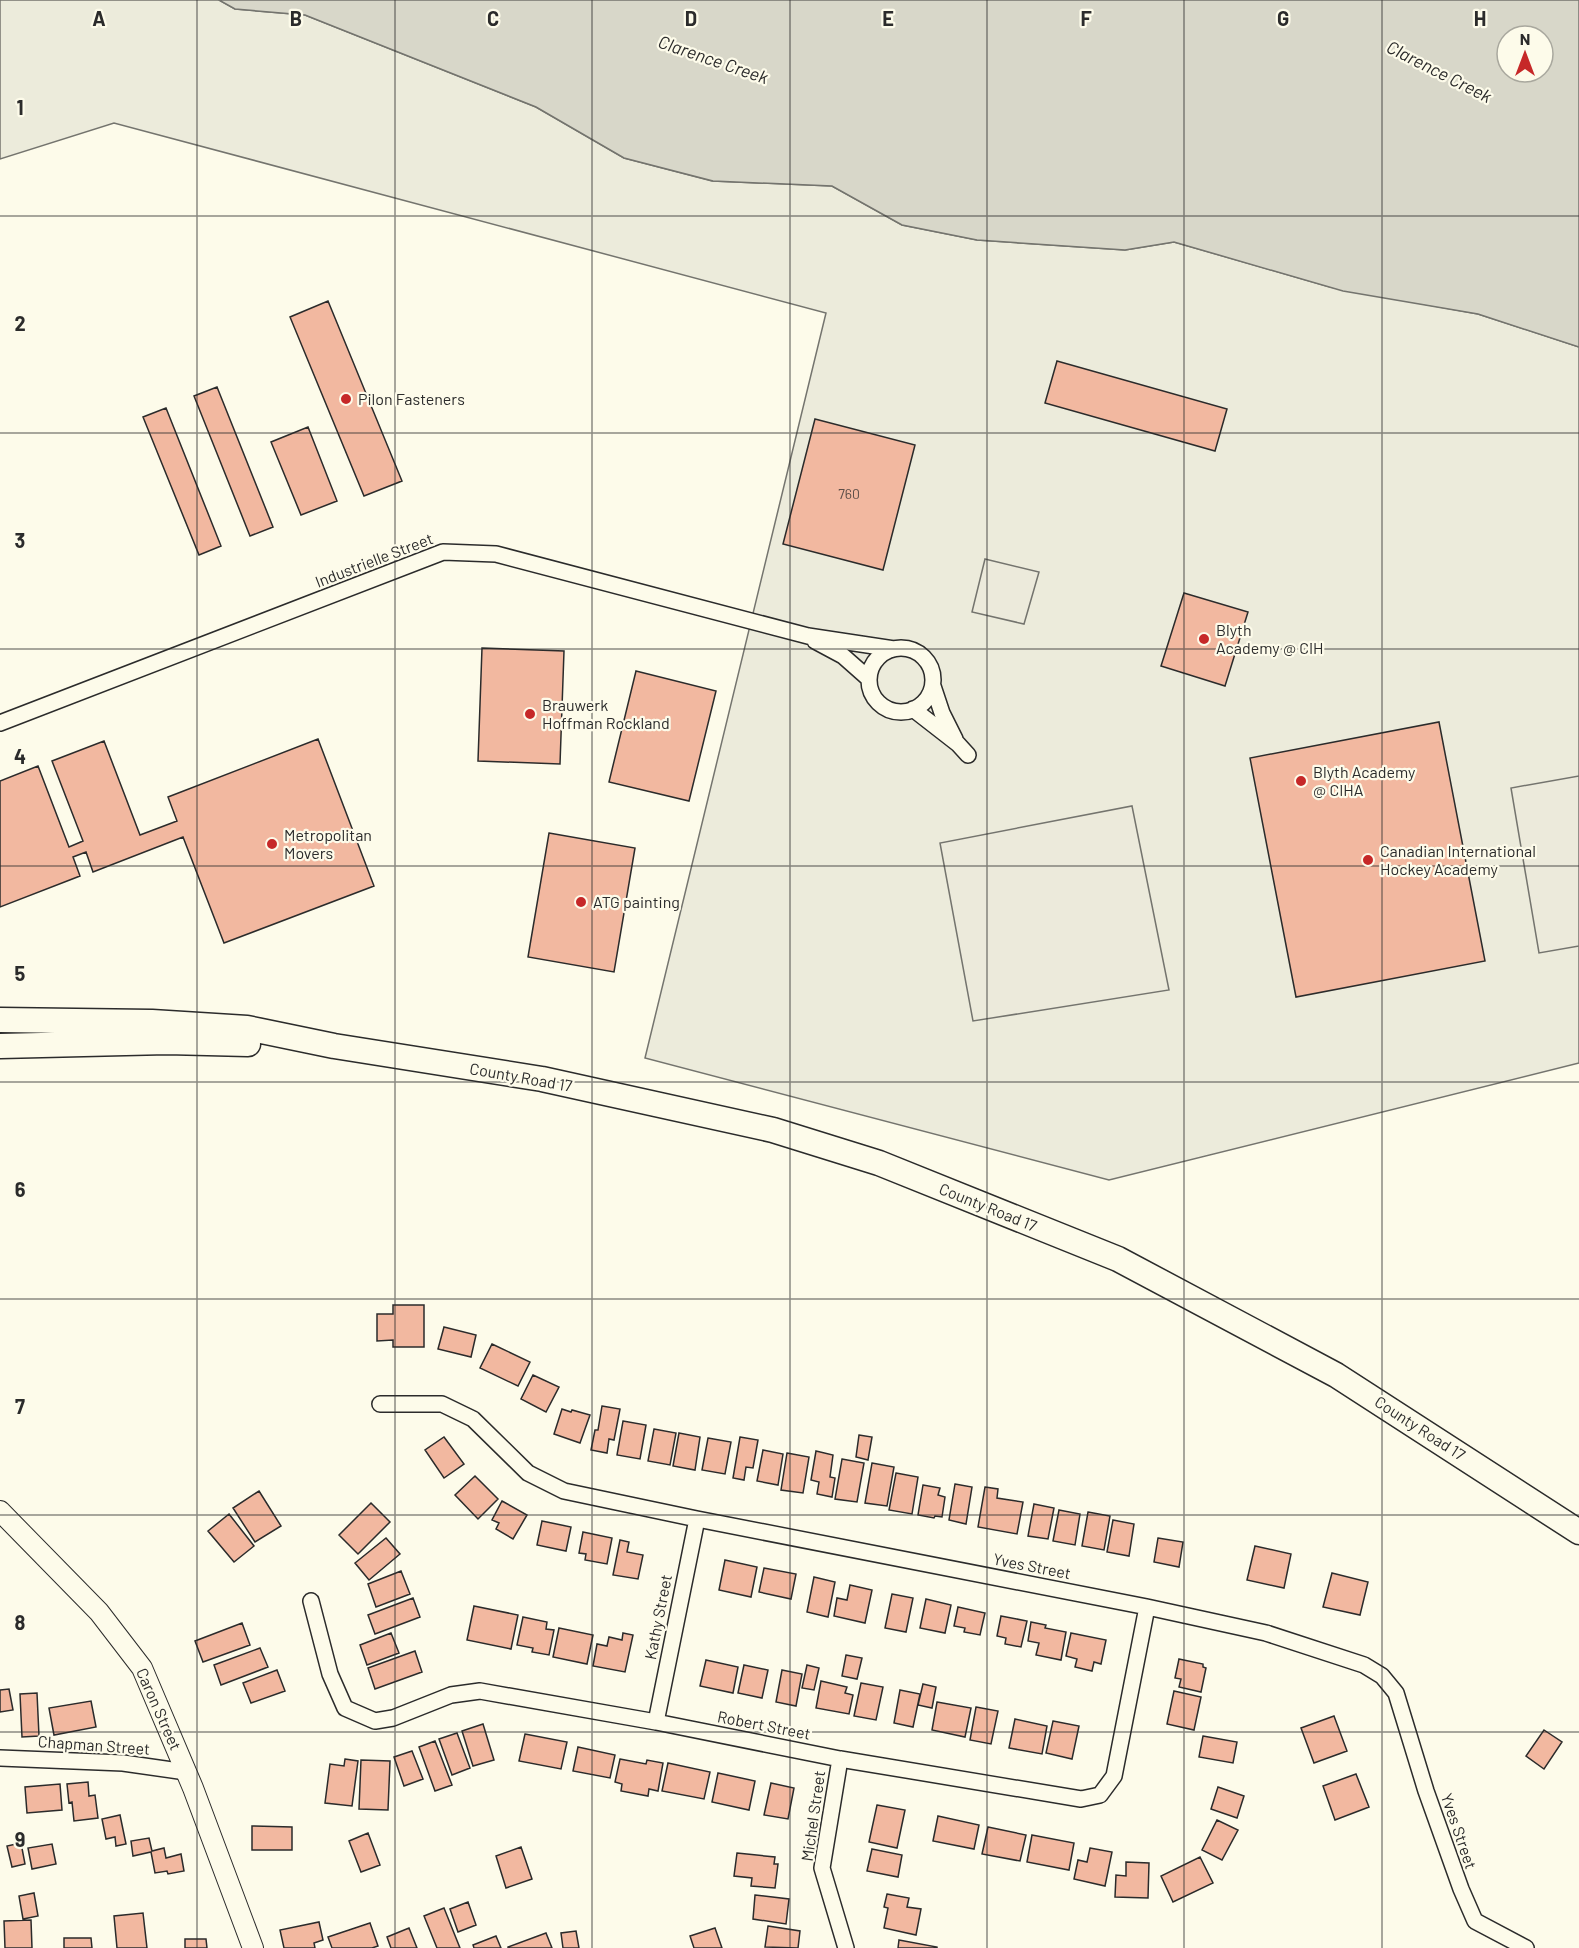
<svg xmlns="http://www.w3.org/2000/svg" width="1579" height="1948" viewBox="0 0 1579 1948" font-family="Barlow,sans-serif">
	<style>
		.green { fill: #ecebdb; stroke: #74746e; stroke-width: 1.5 }
		.parking { fill: #eceadb; stroke: #74746e; stroke-width: 1.5 }
		.water { fill: #d8d7c9; stroke: #74746e; stroke-width: 1.5; fill-rule: evenodd }
		.building { fill: #f2b8a0; stroke: #2b2b2b; stroke-width: 1.5 }
		.lines { fill: none; stroke-linecap: round; stroke-linejoin: round }
		.minor-casing { stroke: #2b2b2b; stroke-width: 18 }
		.tertiary-casing { stroke: #2b2b2b; stroke-width: 22 }
		.primary-casing { stroke: #2b2b2b; stroke-width: 27 }
		.minor { stroke: #fdfbea; stroke-width: 15 }
		.tertiary { stroke: #fdfbea; stroke-width: 20 }
		.primary { stroke: #fdfbea; stroke-width: 24 }
		.grid { fill: none; stroke: #2b2b2b; stroke-width: 1.5; stroke-opacity: 0.55 }
		.poi-dot { fill: #c62828; stroke: #fdfbea; stroke-width: 2 }
		.labels { text-anchor: middle; stroke-width: 4.5; stroke-linejoin: round; paint-order: stroke }
		.number-label { font-size: 14px; fill: #5d4e48 }
		.poi-label { font-size: 16px; fill: #2b2b2b; stroke: #fdfbea; text-anchor: start }
		.street-label { font-size: 16px; fill: #2b2b2b; stroke: #fdfbea }
		.water-label { font-size: 18px; font-style: italic; fill: #2b2b2b; stroke: #fdfbea }
		.grid-label { font-size: 20px; text-anchor: middle; font-weight: bold; fill: #2b2b2b; stroke: #fdfbea; stroke-width: 4.5; stroke-linejoin: round; paint-order: stroke }
	</style>
	<rect width="100%" height="100%" fill="#fdfbea"/>
	<path class="green" d="M0,0H219L235,9L305,15L536,107L624,158L712,181L832,186L902,225L977,240L1125,250L1174,242L1330,287L1478,314L1579,347V1063L1109,1180L645,1058L826,313L114,123L0,159Z"/>
	<path class="parking" d="M985,559L1039,572L1024,624L972,612Z
		M1579,776V946L1539,953L1511,788Z
		M1132,806L1169,990L973,1021L940,843Z"/>
	<path class="water" d="M219,0H1579V347L1478,314L1343,291L1174,242L1125,250L977,240L902,225L832,186L713,181L624,158L536,107L305,15L235,9ZM1507,36H1543V72H1507Z"/>
	<path class="building" d="M328,301L402,481L364,496L290,317Z
		M1057,361L1227,409L1215,451L1045,403Z
		M217,387L273,527L250,536L194,396Z
		M166,408L221,546L199,555L143,417Z
		M815,419L915,445L883,570L783,544Z
		M308,427L337,501L301,515L271,442Z
		M1184,593L1248,612L1225,686L1161,666Z
		M482,648L564,651L560,764L478,761Z
		M636,671L716,691L689,801L609,782Z
		M1439,722L1485,961L1296,997L1250,758Z
		M318,739L374,886L224,943L183,837L93,872L86,852L73,857L80,876L0,907V781L38,766L69,847L83,841L52,761L104,741L140,835L177,821L168,797Z
		M549,833L635,848L614,972L528,957Z
		M393,1305H424V1347H393V1340L377,1341V1314H393Z
		M444,1327L476,1335L471,1357L438,1349Z
		M492,1344L530,1362L518,1386L480,1368Z
		M533,1375L559,1387L546,1412L521,1399Z
		M602,1406L620,1409L614,1440L609,1439L607,1453L591,1450L595,1430H598Z
		M562,1409L571,1412L572,1410L590,1415L580,1443L554,1434Z
		M623,1421L646,1425L640,1459L617,1455Z
		M654,1429L676,1433L670,1465L648,1461Z
		M679,1433L700,1437L695,1470L673,1466Z
		M859,1435L872,1437L868,1460L856,1457Z
		M444,1437L464,1464L444,1478L425,1450Z
		M740,1437L758,1440L753,1468L746,1467L744,1480L733,1478Z
		M708,1438L731,1442L725,1474L702,1470Z
		M763,1450L783,1454L778,1485L757,1481Z
		M816,1451L833,1455L830,1477L835,1478L832,1497L817,1494L819,1482L811,1480Z
		M787,1453L809,1457L803,1493L781,1490Z
		M842,1459L864,1463L857,1502L835,1499Z
		M872,1463L894,1467L887,1506L865,1503Z
		M896,1473L918,1477L912,1514L889,1510Z
		M475,1476L498,1499L478,1519L455,1495Z
		M955,1484L972,1487L966,1524L949,1520Z
		M923,1485L940,1488L938,1495L945,1497L942,1517L935,1516L934,1518L918,1515Z
		M985,1487L998,1489L997,1498L1023,1502L1017,1534L978,1527Z
		M259,1491L281,1526L255,1542L233,1508Z
		M502,1501L527,1515L513,1539L496,1529L499,1523L492,1520Z
		M371,1503L390,1522L358,1554L339,1535Z
		M1034,1504L1054,1508L1048,1539L1028,1536Z
		M1059,1510L1080,1514L1075,1545L1053,1541Z
		M1088,1512L1110,1516L1104,1550L1082,1546Z
		M229,1514L254,1546L234,1562L208,1531Z
		M1113,1520L1134,1524L1129,1556L1107,1552Z
		M542,1521L571,1527L566,1551L537,1545Z
		M583,1532L612,1538L607,1564L585,1560L586,1554L579,1553Z
		M386,1538L400,1554L369,1580L355,1563Z
		M1158,1538L1183,1542L1179,1567L1154,1562Z
		M620,1540L629,1542L627,1552L643,1555L638,1579L613,1575Z
		M1255,1546L1291,1554L1284,1588L1247,1580Z
		M725,1560L757,1567L751,1597L719,1590Z
		M764,1568L796,1574L791,1599L759,1592Z
		M401,1571L410,1594L376,1607L368,1584Z
		M1332,1573L1368,1582L1360,1615L1323,1607Z
		M814,1577L835,1582L828,1617L807,1612Z
		M850,1585L872,1590L865,1623L834,1616L837,1598L847,1600Z
		M892,1594L913,1598L906,1632L885,1628Z
		M413,1598L420,1617L375,1634L368,1615Z
		M926,1599L951,1605L945,1633L920,1628Z
		M474,1606L518,1615L511,1649L467,1640Z
		M958,1607L985,1613L980,1635L964,1632L965,1628L954,1626Z
		M1001,1616L1027,1621L1021,1647L1005,1644L1006,1638L997,1636Z
		M523,1617L547,1622L546,1629L554,1630L549,1655L532,1652L533,1648L517,1645Z
		M1031,1622L1046,1625L1045,1628L1066,1632L1061,1660L1036,1655L1039,1643L1028,1641Z
		M242,1623L250,1645L203,1662L195,1641Z
		M559,1628L593,1635L587,1664L553,1657Z
		M391,1633L399,1653L367,1665L360,1645Z
		M623,1633L633,1635L625,1672L593,1666L597,1644L607,1646L609,1637L622,1640Z
		M1071,1633L1106,1640L1101,1664L1094,1662L1092,1671L1075,1667L1077,1659L1066,1656Z
		M260,1648L268,1667L221,1685L214,1665Z
		M415,1651L422,1672L375,1689L368,1668Z
		M846,1655L862,1658L857,1679L842,1676Z
		M1179,1659L1203,1664V1667L1206,1668L1201,1692L1179,1687L1181,1679L1175,1678Z
		M706,1660L738,1667L733,1693L700,1686Z
		M744,1665L768,1670L762,1698L738,1693Z
		M807,1665L819,1668L814,1690L802,1688Z
		M277,1670L285,1691L251,1703L243,1683Z
		M782,1670L802,1674L796,1706L776,1702Z
		M821,1681L847,1687L845,1693L853,1695L849,1714L816,1708Z
		M861,1683L883,1687L876,1720L854,1716Z
		M923,1684L936,1687L932,1708L918,1705Z
		M9,1689L13,1710L0,1712V1690Z
		M900,1690L920,1694L913,1727L894,1723Z
		M1174,1691L1201,1697L1194,1730L1167,1724Z
		M37,1693L39,1736L22,1737L20,1694Z
		M91,1701L96,1727L54,1735L49,1708Z
		M937,1702L971,1708L965,1737L932,1730Z
		M976,1707L998,1711L991,1744L970,1740Z
		M1334,1716L1347,1751L1314,1763L1301,1728Z
		M1015,1719L1047,1726L1042,1754L1009,1748Z
		M1053,1721L1079,1726L1072,1759L1046,1753Z
		M483,1724L494,1760L473,1766L462,1731Z
		M1544,1730L1562,1742L1544,1769L1526,1756Z
		M457,1733L470,1768L452,1775L439,1739Z
		M525,1734L567,1742L561,1769L519,1761Z
		M1203,1736L1237,1742L1233,1763L1199,1757Z
		M435,1741L452,1785L435,1791L419,1747Z
		M578,1747L615,1755L610,1778L573,1771Z
		M412,1751L423,1779L404,1786L394,1757Z
		M345,1759L358,1761L352,1806L325,1803L330,1764L344,1766Z
		M620,1759L646,1764L647,1760L663,1763L658,1791L649,1789L648,1796L621,1791L622,1784L615,1782Z
		M361,1760L390,1761L388,1810L359,1809Z
		M668,1763L710,1772L704,1799L662,1791Z
		M718,1773L755,1781L749,1810L712,1802Z
		M1356,1774L1369,1807L1335,1820L1323,1786Z
		M88,1782L89,1796L95,1795L98,1818L74,1821L72,1802L69,1803L67,1784Z
		M771,1783L794,1788L788,1819L764,1815Z
		M60,1784L62,1810L27,1813L25,1787Z
		M1218,1787L1244,1796L1237,1818L1211,1809Z
		M877,1805L905,1810L897,1848L869,1842Z
		M120,1815L126,1844L116,1846L115,1837L106,1839L102,1819Z
		M938,1816L979,1825L974,1849L933,1841Z
		M1217,1820L1238,1830L1222,1860L1202,1850Z
		M252,1826L292,1827V1850H252Z
		M988,1827L1026,1835L1020,1861L982,1854Z
		M368,1833L380,1865L361,1872L349,1841Z
		M1032,1835L1074,1843L1069,1870L1027,1862Z
		M149,1838L152,1851L164,1848L166,1858L181,1854L184,1871L168,1874L167,1871L155,1873L151,1852L133,1856L131,1841Z
		M21,1843L25,1864L12,1867L7,1846Z
		M52,1844L56,1864L32,1869L28,1848Z
		M521,1847L532,1879L506,1888L496,1856Z
		M1090,1848L1112,1852L1105,1886L1074,1879L1078,1860L1087,1862Z
		M872,1849L902,1855L898,1877L867,1871Z
		M737,1853L775,1857L774,1864H778L775,1888L751,1886L752,1878L734,1876Z
		M1200,1857L1213,1883L1173,1902L1161,1876Z
		M1126,1862L1149,1863L1148,1898L1115,1897L1116,1875L1126,1876Z
		M34,1893L38,1916L23,1919L19,1896Z
		M887,1894L909,1898L907,1907L921,1909L916,1935L884,1928L888,1908L884,1907Z
		M755,1895L789,1899L786,1924L753,1919Z
		M468,1902L476,1925L458,1932L450,1909Z
		M444,1908L460,1948H437L424,1916Z
		M143,1913L147,1948H117L114,1916Z
		M31,1920L32,1948H5L4,1921Z
		M319,1922L323,1940L314,1943L315,1948H284L280,1930Z
		M370,1923L378,1946L372,1948H332L328,1937Z
		M768,1926L800,1931L798,1948L765,1947Z
		M409,1928L417,1948H391L387,1937Z
		M715,1928L722,1948H694L690,1936Z
		M576,1931L579,1948H563L561,1933Z
		M546,1933L552,1948H508V1947Z
		M496,1936L501,1948H474L473,1945Z
		M64,1938H91L92,1948H64Z
		M185,1939H206L207,1948H185Z
		M899,1940L937,1947V1948H898Z"/>
	<g class="lines">
		<g class="minor-casing">
			<path id="minor" d="M815,641L843,656L869,679
				M869 680a32 32 0 1 1 64 0a32 32 0 1 1-64 0Z
				M933,686L942,713L955,739
				M913,709L958,744L968,755
				M0,723L443,552L496,554L808,636L894,649
				M380,1404H442L473,1419L528,1473L564,1491L697,1519L1147,1607L1266,1633L1364,1665L1382,1676L1396,1693L1426,1791L1461,1889L1475,1921L1526,1948
				M311,1601L330,1674L345,1708L375,1721L393,1718L451,1695L480,1691L656,1722L840,1759L1081,1799L1100,1795L1114,1776L1147,1607
				M656,1722L697,1519
				M0,1758L123,1763L186,1772
				M840,1759L822,1868L846,1948"/>
		</g>
		<g class="tertiary-casing">
			<path id="tertiary" d="M0,1511L99,1612L142,1668L193,1788L253,1948"/>
		</g>
		<g class="primary-casing">
			<path id="primary" d="M0,1020L152,1022L247,1028L334,1046L542,1079L773,1130L879,1163L1118,1259L1336,1375L1579,1532
				M0,1046L167,1042L248,1044"/>
		</g>
		<use href="#minor" class="minor"/>
		<use href="#tertiary" class="tertiary"/>
		<use href="#primary" class="primary"/>
	</g>
	<path class="grid" d="M197,0V1948M395,0V1948M592,0V1948M790,0V1948M987,0V1948M1184,0V1948M1382,0V1948M0,216H1579M0,433H1579M0,649H1579M0,866H1579M0,1082H1579M0,1299H1579M0,1515H1579M0,1732H1579"/>
	<g class="poi-dot">
		<circle cx="346" cy="399" r="6"/>
		<circle cx="1204" cy="639" r="6"/>
		<circle cx="530" cy="714" r="6"/>
		<circle cx="1301" cy="781" r="6"/>
		<circle cx="272" cy="844" r="6"/>
		<circle cx="1368" cy="860" r="6"/>
		<circle cx="581" cy="902" r="6"/>
	</g>
	<g class="labels">
		<g class="number-label">
			<text x="849" y="499">760</text>
		</g>
		<g class="poi-label">
			<text x="358" y="405">Pilon Fasteners</text>
			<text x="1216" y="636">Blyth<tspan x="1216" dy="18">Academy @ CIH</tspan></text>
			<text x="542" y="711">Brauwerk<tspan x="542" dy="18">Hoffman Rockland</tspan></text>
			<text x="1313" y="778">Blyth Academy<tspan x="1313" dy="18">@ CIHA</tspan></text>
			<text x="284" y="841">Metropolitan<tspan x="284" dy="18">Movers</tspan></text>
			<text x="1380" y="857">Canadian International<tspan x="1380" dy="18">Hockey Academy</tspan></text>
			<text x="593" y="908">ATG painting</text>
		</g>
		<g class="street-label">
			<text transform="translate(374 560) rotate(-21)" y="6">Industrielle Street</text>
			<text transform="translate(521 1077) rotate(10)" y="6">County Road 17</text>
			<text transform="translate(988 1207) rotate(22)" y="6">County Road 17</text>
			<text transform="translate(1420 1428) rotate(33)" y="6">County Road 17</text>
			<text transform="translate(1032 1566) rotate(11)" y="6">Yves Street</text>
			<text transform="translate(658 1617) rotate(-79)" y="6">Kathy Street</text>
			<text transform="translate(159 1709) rotate(66)" y="6">Caron Street</text>
			<text transform="translate(764 1725) rotate(11)" y="6">Robert Street</text>
			<text transform="translate(94 1745) rotate(4)" y="6">Chapman Street</text>
			<text transform="translate(813 1816) rotate(-82)" y="6">Michel Street</text>
			<text transform="translate(1459 1831) rotate(71)" y="6">Yves Street</text>
		</g>
		<g class="water-label">
			<text transform="translate(713 60) rotate(19)" y="6">Clarence Creek</text>
			<text transform="translate(1439 72) rotate(27)" y="6">Clarence Creek</text>
		</g>
	</g>
	<g class="grid-label">
		<text x="99" y="26">A</text>
		<text x="296" y="26">B</text>
		<text x="493" y="26">C</text>
		<text x="691" y="26">D</text>
		<text x="888" y="26">E</text>
		<text x="1086" y="26">F</text>
		<text x="1283" y="26">G</text>
		<text x="1480" y="26">H</text>
		<text x="20" y="115">1</text>
		<text x="20" y="331">2</text>
		<text x="20" y="548">3</text>
		<text x="20" y="764">4</text>
		<text x="20" y="981">5</text>
		<text x="20" y="1197">6</text>
		<text x="20" y="1414">7</text>
		<text x="20" y="1630">8</text>
		<text x="20" y="1847">9</text>
	</g>
	<g transform="translate(1525 54)"><circle r="28" fill="#fdfbea" stroke="#a9a89e" stroke-width="1.5"/>
	<path d="M0-4.5L10 22L0 15L-10 22Z" fill="#c62828"/>
	<text y="-9" font-size="16" font-weight="bold" text-anchor="middle" fill="#2b2b2b">N</text>
	</g>
</svg>
